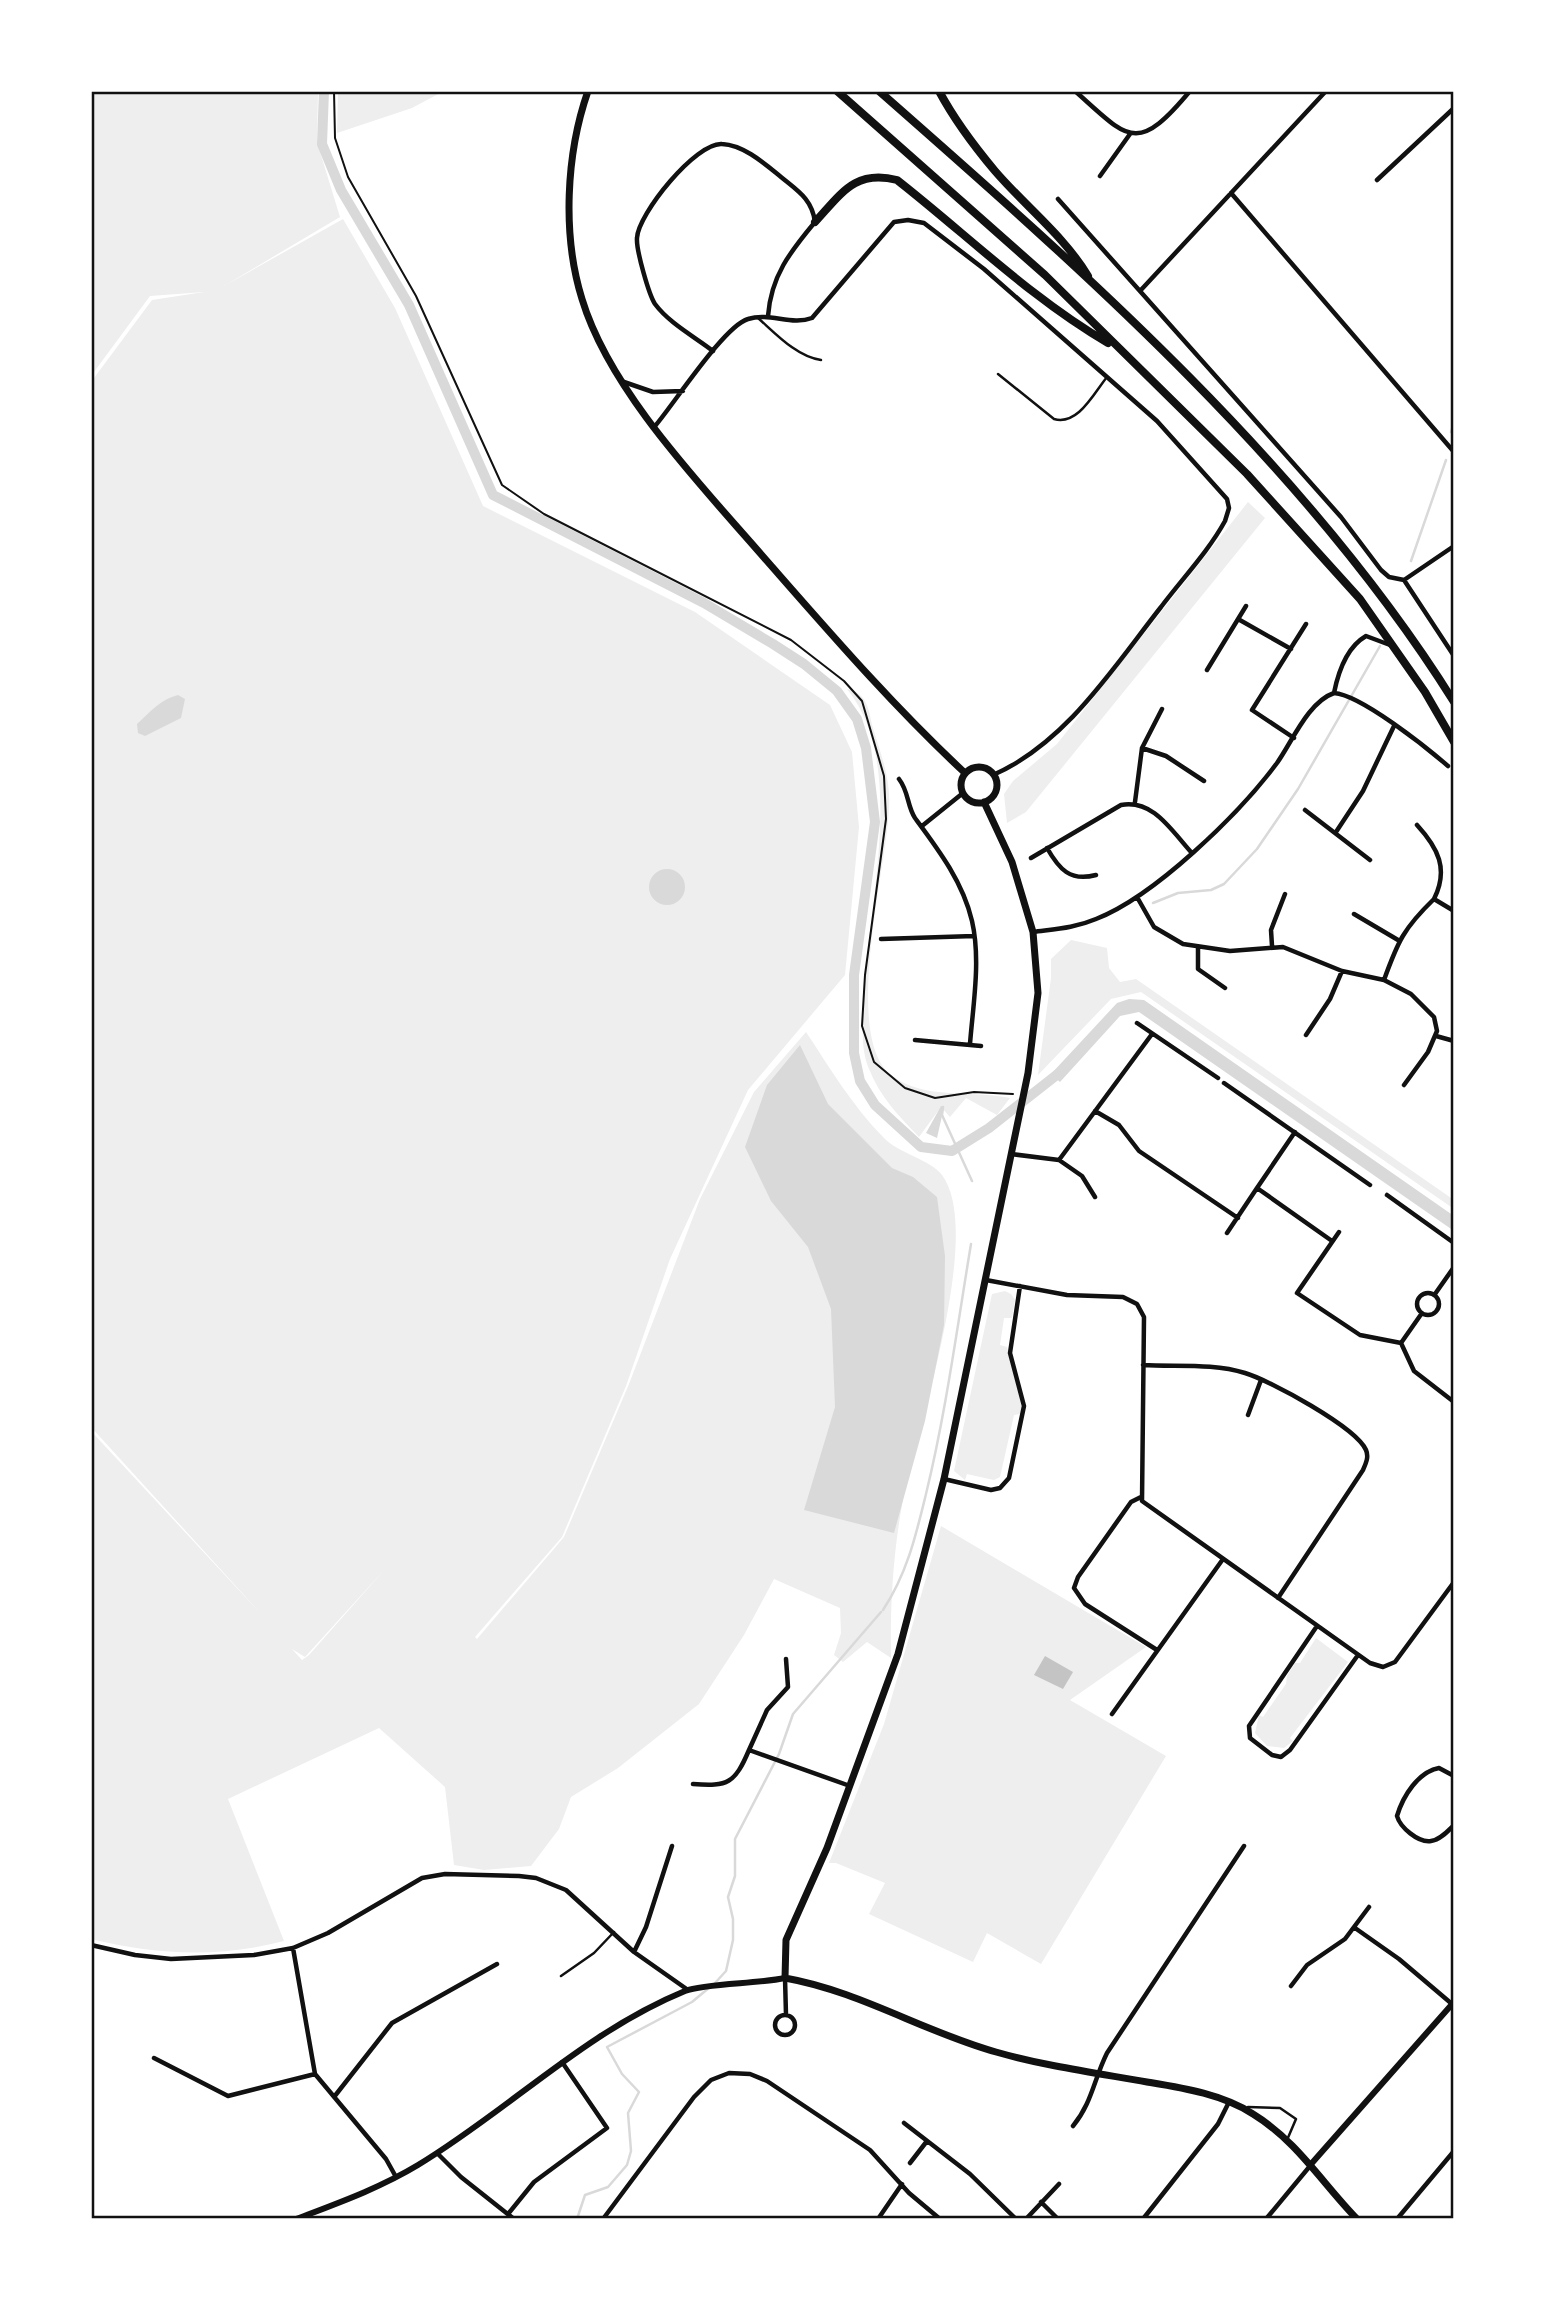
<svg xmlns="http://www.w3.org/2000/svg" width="1545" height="2310" viewBox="0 0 1545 2310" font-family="'Playfair Display',serif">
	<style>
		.green { fill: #eee; fill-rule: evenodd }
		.water { fill: #d9d9d9 }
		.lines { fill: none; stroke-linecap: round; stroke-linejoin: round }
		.stream { stroke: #d9d9d9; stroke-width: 2.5 }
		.canal { stroke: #d9d9d9; stroke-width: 10 }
		.building { fill: #c4c4c4 }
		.path { stroke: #111; stroke-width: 2 }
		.service { stroke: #111; stroke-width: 2.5 }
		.minor { stroke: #111; stroke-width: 4.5 }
		.tertiary { stroke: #111; stroke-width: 6 }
		.secondary { stroke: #111; stroke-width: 7 }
		.trunk { stroke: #111; stroke-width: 8 }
		.neatline { fill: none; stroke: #111; stroke-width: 2.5 }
	</style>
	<rect width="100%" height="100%" fill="#fff"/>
	<path class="green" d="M91,91L318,92L317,142L340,217L224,286L343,219L395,308L483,506L695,612L830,705L852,752L859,827L845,975L748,1090L670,1259L626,1386L562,1537L475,1637L460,1622L477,1639L564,1537L629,1384L700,1199L754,1092L806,1032C830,1068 853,1107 884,1138C898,1153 931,1160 942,1175C985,1233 915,1435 902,1505C893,1555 890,1607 891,1658L867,1642L843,1662L834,1655L841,1633L840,1608L774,1579L744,1635L699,1704L618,1768L571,1797L559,1829L531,1866L484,1870L454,1865L445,1787L379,1728L228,1799L284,1941C219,1958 156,1955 91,1939V1431L263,1616L91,1427V382L152,300L204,292L150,296L91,376ZM386,1568L309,1655L302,1660L292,1649L305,1657Z
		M338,91H444L412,108L337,133Z
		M1248,502L1265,518L1026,812L1007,823L1004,794L1013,781L1057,744Z
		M847,689C866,692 869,709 872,725C880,752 891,778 889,808C887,867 841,1038 892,1076C925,1100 972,1090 1010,1098L997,1115L966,1098L950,1117L941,1107L919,1137C899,1116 880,1097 869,1069C860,1048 863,1023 864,1001C866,909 909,765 847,689Z
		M1071,940L1107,948L1109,968L1120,982L1136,979L1454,1200V1209L1141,992L1111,999L1038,1075L1051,978V959Z
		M1005,1291L1011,1294L1015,1300L1012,1318H1004L1000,1345L1007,1347L1022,1407L1020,1414L1014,1415L1000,1477L994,1480L967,1474L965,1480L954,1471L992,1294Z
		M941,1526L1146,1647L1070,1700L1166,1756L1041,1964L987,1933L973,1962L869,1914L885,1883L836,1863H829L884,1724Z
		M1316,1638L1348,1662L1290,1738L1293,1741L1284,1748L1267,1746L1255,1733L1259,1715L1263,1717L1286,1684L1287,1676L1295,1663H1300Z"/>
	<path class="water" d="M178,695L185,699L181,718L145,736L138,733L137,724C150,712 161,699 178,695Z
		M649 887a18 18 0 1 1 36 0a18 18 0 1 1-36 0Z
		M1129,999L1144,1000L1454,1216V1231L1139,1012L1120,1016L1060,1082L1051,1074L1117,1003Z
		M800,1045L828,1104L892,1168L913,1177L937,1197L945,1256L944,1325L925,1421L894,1533L804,1510L835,1407L831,1309L808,1247L771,1201L745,1147L767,1085Z
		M941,1106L944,1107L937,1138L926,1133Z"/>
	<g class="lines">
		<path class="stream" d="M1451,432L1454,423
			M1411,561L1446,460
			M1153,903L1178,893L1211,890L1224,884L1257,849L1298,789L1380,646
			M943,1107L942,1115L972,1181
			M883,1610C907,1574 916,1535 926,1494C946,1412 957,1328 971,1244
			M715,1983L726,1971L733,1940V1919L728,1897L735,1876V1839L779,1754L793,1714L881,1612
			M577,2219L585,2195L608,2187L627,2165L631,2151L628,2113L639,2092L622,2074L607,2047L692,2002L710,1987"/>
		<path class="canal" d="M324,91L322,144L341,190L409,305L493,495L704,603L773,644L804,664L837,691L857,719L866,748L875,822L854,975V1053L860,1081L875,1105L921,1147L952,1151L989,1128L1063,1070"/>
	</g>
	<path class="building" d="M1045,1656L1073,1672L1063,1689L1034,1675Z"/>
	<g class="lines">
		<path class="path" d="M334,91L335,138L348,177L416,296L502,485L544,514L791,640L844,681L862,701L884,776L886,819L865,975L862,1026L874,1062L905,1088L935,1098L974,1092L1013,1094"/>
		<path class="service" d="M758,318C775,333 797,357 821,360
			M998,374L1054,419C1078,426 1094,393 1107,377
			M561,1976L594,1953L614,1932
			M1248,2107L1280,2108L1296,2119L1287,2140"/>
		<path class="minor" d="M1075,91C1128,138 1136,156 1190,91
			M1100,176L1130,134
			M1377,180L1454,108
			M1231,193L1454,452
			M1058,199L1341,517L1381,570L1389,577L1404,580
			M1140,291L1326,91
			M713,351C695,337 669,323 655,304C649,295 636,250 637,238C638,214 696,142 722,144C744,145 765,164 781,177C798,191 812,199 815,222C790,252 771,276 768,316
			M624,382L653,392L683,391
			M655,426C674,404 724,326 748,319C770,312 791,326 812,318L894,222L908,220L924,223L984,269L1157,421L1227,499L1229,508L1225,521C1208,552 1182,579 1161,607C1113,668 1066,743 993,775
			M1404,580L1454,656
			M1404,580L1454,546
			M1238,619L1291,649
			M1207,670L1246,606
			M1334,693C1361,695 1426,747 1448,766
			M1334,693C1338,673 1347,647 1366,636L1390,645
			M1294,738L1252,710L1306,624
			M1142,748L1166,756L1204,781
			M899,779C909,792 907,806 915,818C938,849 963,882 972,921C981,960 973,1005 970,1044
			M1135,802L1142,748L1162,709
			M1305,810L1370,860
			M1417,825C1438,848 1449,869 1434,899
			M922,826L963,793
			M1336,832L1363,791L1394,726
			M1047,848C1059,869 1070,882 1096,875
			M1031,858L1121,805C1153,799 1171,830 1191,852
			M1137,897L1154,927L1183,944L1230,951L1283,947L1342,971L1384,980L1411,994L1434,1017L1437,1031L1428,1052L1404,1085
			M1354,914L1398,940
			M1033,932C1055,929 1075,928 1096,919C1155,896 1239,814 1277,763C1292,742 1308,702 1334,693
			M881,939L974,936
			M1272,946L1271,930L1285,894
			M1198,948V969L1225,988
			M1384,980C1398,941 1404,928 1434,899L1454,911
			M1137,1023L1218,1078
			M1306,1035L1330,999L1342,971
			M1436,1036L1454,1041
			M915,1040L981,1046
			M1224,1083L1370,1185
			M1095,1111L1119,1125L1139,1151L1238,1218
			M1011,1154L1059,1160L1152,1034
			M1059,1160L1082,1176L1095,1197
			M1257,1188L1295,1132
			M1387,1195L1454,1243
			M1339,1232L1297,1293L1360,1335L1401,1343L1414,1371L1454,1402
			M1227,1233L1257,1188L1332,1241
			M986,1280L1067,1295L1123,1297L1137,1304L1144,1317L1142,1501L1370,1663L1383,1667L1395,1662L1454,1582
			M1417 1304a11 11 0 1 1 22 0a11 11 0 1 1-22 0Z
			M1435,1294L1454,1267
			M1401,1343L1422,1313
			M1143,1365C1176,1367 1213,1363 1245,1373C1269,1380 1356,1427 1366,1450C1369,1457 1366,1463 1363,1470L1278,1598
			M1248,1415L1261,1380
			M944,1479L991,1490L1000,1488L1009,1478L1024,1406L1010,1353L1020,1286
			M1141,1497L1131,1502L1078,1577L1074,1588L1085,1604L1157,1650
			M1317,1626L1249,1726L1250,1738L1272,1755L1281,1757L1290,1750L1358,1655
			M1112,1714L1223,1559
			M749,1750L767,1710L788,1687L786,1659
			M1454,1776L1439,1768C1418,1772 1403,1796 1397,1816C1400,1827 1418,1843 1431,1841C1440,1840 1448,1831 1454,1825
			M693,1784C728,1787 735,1783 749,1750L850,1786
			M1355,1928L1399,1959L1452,2004
			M91,1945L135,1955L171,1959L254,1955L293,1948L328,1933L422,1878L445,1874L519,1876L536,1878L566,1890L634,1952L688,1990
			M293,1948L315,2074L386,2159L396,2177
			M634,1952L646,1927L672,1846
			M785,1978L786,2015
			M1291,1986L1307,1965L1345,1939L1369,1907
			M775 2025a10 10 0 1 1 20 0a10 10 0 1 1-20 0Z
			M154,2058L228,2096L315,2074
			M334,2097L392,2023L497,1964
			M904,2123L970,2174L1016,2219
			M1073,2126C1092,2103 1094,2079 1107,2053L1244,1846
			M437,2153L461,2177L514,2219
			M910,2163L927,2141
			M1041,2202L1058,2219
			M508,2214L534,2182L607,2128L562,2062
			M603,2219L694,2097L711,2080L729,2073L750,2074L767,2081L870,2150L909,2193L940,2219
			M878,2219L902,2184
			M1026,2219L1059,2184
			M1143,2219L1218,2124L1229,2102
			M1266,2219L1310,2166
			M1397,2219L1454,2151"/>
		<path class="tertiary" d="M1312,2163L1454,2002
			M296,2219C338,2203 380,2188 418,2165C509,2110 585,2032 685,1991C706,1983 758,1984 785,1978"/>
		<path class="secondary" d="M588,91C566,154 562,235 582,299C610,392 704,488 767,561C831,634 894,707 965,773
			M961 785a18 18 0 1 1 36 0a18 18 0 1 1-36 0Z
			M984,802L1012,862L1033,932L1038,993L1028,1073L944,1479L898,1654L827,1848L786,1940L785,1978C859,1991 924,2032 996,2052C1045,2066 1096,2073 1147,2082C1183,2088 1222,2094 1253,2114C1297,2141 1322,2183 1357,2219"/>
		<path class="trunk" d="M837,91L1045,275L1247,474L1360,599L1425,692L1454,742
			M879,91C1085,272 1308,468 1454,702
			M939,91C954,119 974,146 995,171C1025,206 1064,236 1088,276
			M815,222C841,194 855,169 897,180C966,234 1032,299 1108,343"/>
	</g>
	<rect width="1545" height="2310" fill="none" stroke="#ffffff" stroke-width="186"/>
	<rect x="93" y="93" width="1359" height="2124" class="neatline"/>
</svg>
